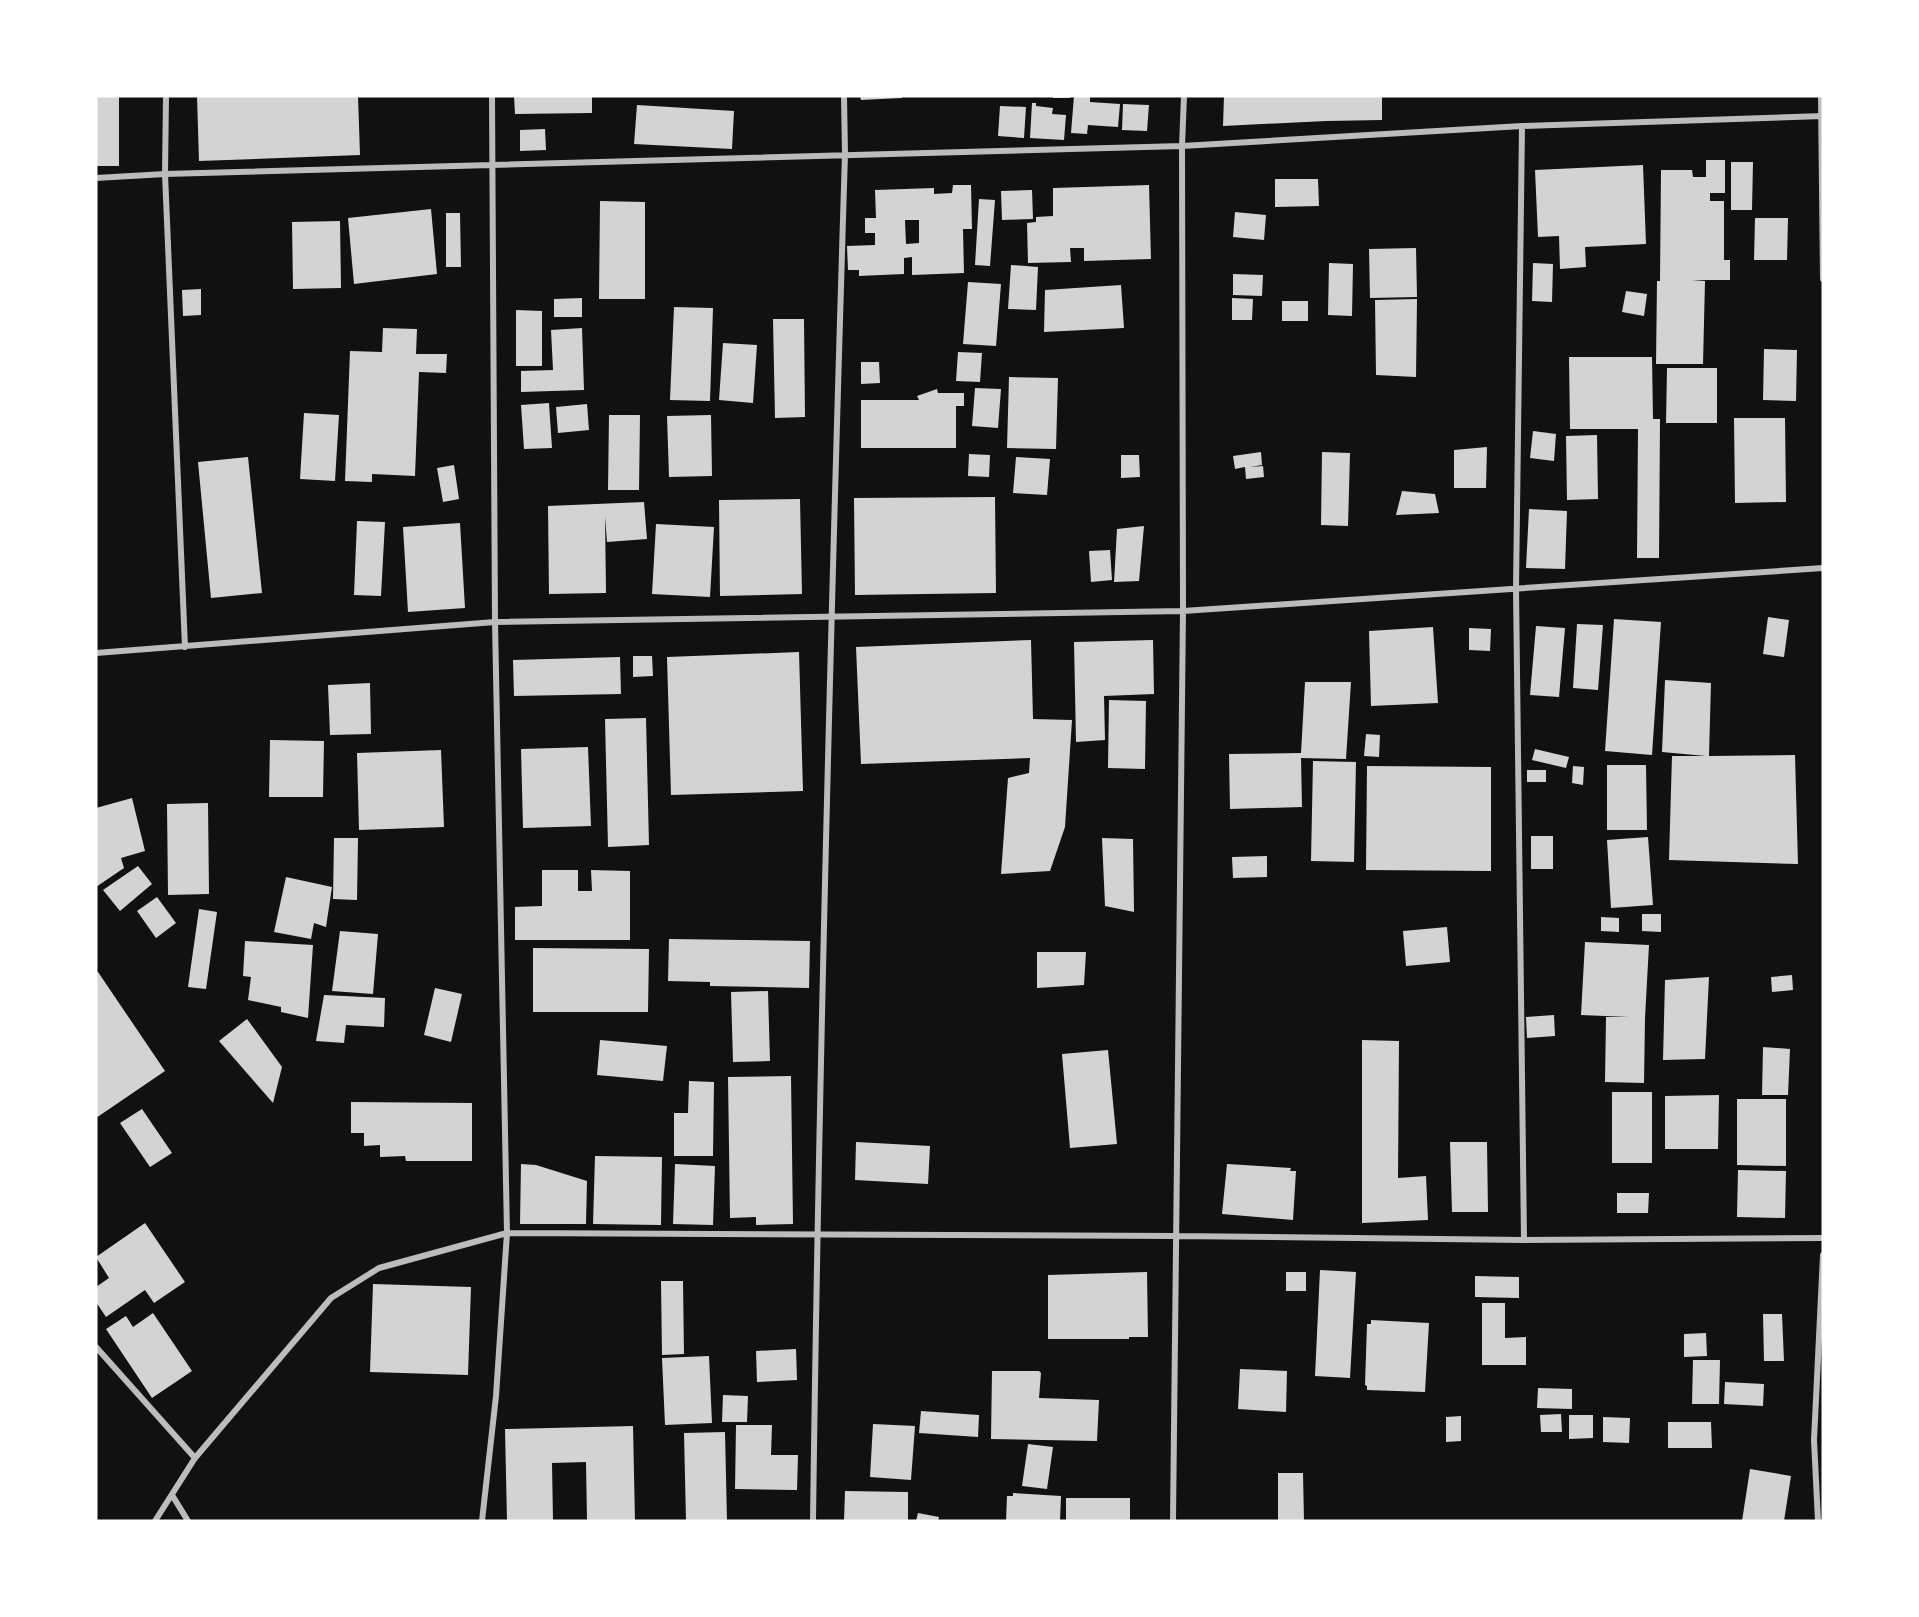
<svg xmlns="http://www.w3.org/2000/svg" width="1919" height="1617" viewBox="0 0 1919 1617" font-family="Manrope,sans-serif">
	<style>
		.building { fill: #d3d3d3; fill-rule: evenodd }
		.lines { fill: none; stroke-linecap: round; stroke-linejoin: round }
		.minor { stroke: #bcbcbc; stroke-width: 6 }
	</style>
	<rect width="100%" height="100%" fill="#111"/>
	<path class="building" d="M96,96H119V166H96Z
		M197,96H358L360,155L199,161Z
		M514,96H592V113L515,114Z
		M860,96H902V98L861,100Z
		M1053,96H1070V98H1053Z
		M1074,96H1090V102L1120,104L1118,127L1088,125L1087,134L1071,133Z
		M1224,96H1382V120L1326,121L1223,126Z
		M1032,103H1036V106L1053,108L1052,114L1066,115L1064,140L1030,138Z
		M1123,104L1149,105L1147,131L1122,130Z
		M637,105L734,111L732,149L634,144Z
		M1000,106L1026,107L1024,138L998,136Z
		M545,129L546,150L520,151V130Z
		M1706,160H1725V193H1710V201H1724V260H1730V280H1692L1705,281L1703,364H1656L1657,281H1660L1661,170H1692L1693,177H1706Z
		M1731,162H1753L1752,210H1731Z
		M1643,165L1646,244L1585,247L1586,267L1560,269L1559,236L1538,237L1535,170Z
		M1275,179H1318L1319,206L1275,207Z
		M953,185H971L972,229H963L964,273L912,275V257L904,258V274L859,276V270H848L847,246L875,245V233H865V218H876L875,190L934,188V194L952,193ZM905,220H919V243L906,244Z
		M1149,185L1151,259L1084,261V248H1070L1071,262L1028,263L1027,223L1036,222V217L1053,216V188Z
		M1032,190L1033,219L1002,220L1001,191Z
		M979,199L995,200L990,266L975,265Z
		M600,201L645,202V299H599Z
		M431,209L437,274L354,284L348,218Z
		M1235,212L1266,215L1264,240L1233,237Z
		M446,213H460L461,267H446Z
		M1755,218H1788L1787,260H1754Z
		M340,221L341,288L293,289L292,222Z
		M1416,248L1417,297L1370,298L1369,249Z
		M1329,263L1353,264L1352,316L1328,315Z
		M1533,263L1553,264L1552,302L1532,301Z
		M1011,265L1038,267L1036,310L1008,309Z
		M1233,274L1263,275L1262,296L1233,295Z
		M968,282L1001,284L996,346L963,344Z
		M1121,285L1124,328L1044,332L1045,290Z
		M201,289V315L183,316L182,290Z
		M1626,291L1647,294L1644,316L1622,312Z
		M582,298V317H554V299Z
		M1232,298L1253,299L1252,320H1232Z
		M1417,299L1416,377L1376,375L1375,300Z
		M1282,301H1308V321H1282Z
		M674,307L713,308L710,401L670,400Z
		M516,310L542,311V366H516Z
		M773,319H804L805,417L775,418Z
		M383,328L417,329L416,354H447L446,373L419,372L415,476L372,474V482L345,481L350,351L382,352Z
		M582,328L584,390L521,392V371L553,370L551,330Z
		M723,343L757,345L753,403L719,400Z
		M1764,349L1797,350L1796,401L1763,400Z
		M958,352L982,353L980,382L956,381Z
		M1569,357H1652L1653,419H1660L1659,558H1637L1638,429H1570Z
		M861,362H879L880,383L861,384Z
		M1667,368H1717V423H1666Z
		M1009,377L1058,378L1056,449L1007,448Z
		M975,388L1001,389L998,428L972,426Z
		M937,389L938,393H964V406H956V448H861V400H919L917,396Z
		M549,403L552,448L524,449L521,405Z
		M587,404L589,430L558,433L556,407Z
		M304,413L339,415L335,481L300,479Z
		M609,415H640L639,490H608Z
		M711,415L712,476L669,477L667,416Z
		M1734,418H1785L1786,502L1735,503Z
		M1533,431L1556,434L1554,461L1530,458Z
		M1597,435L1598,499L1567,500L1566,436Z
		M1487,447L1486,488H1454V450Z
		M1261,452L1262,465L1250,467L1263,466L1264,477L1246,479L1245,467L1235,469L1233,456Z
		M1322,452L1350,453L1348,526L1321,525Z
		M969,454L990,455L989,477L968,476Z
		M1121,455H1139L1140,477L1121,478Z
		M248,457L262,593L211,598L198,462Z
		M1016,457L1050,459L1047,495L1013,493Z
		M454,465L459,499L443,502L437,468Z
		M1402,491L1435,494L1439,513L1396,515Z
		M995,497L996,593L855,595L854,498Z
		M800,499L802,594L720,596L719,500Z
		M644,502L647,539L607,542L605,516L606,593L549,594L548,506Z
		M1529,509L1567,511L1565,569L1526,568Z
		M357,521L385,522L381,596L354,595Z
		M460,523L465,608L408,612L403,527Z
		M656,524L714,527L710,597L652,594Z
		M1144,526L1139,581L1114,582L1117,529Z
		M1110,550L1112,580L1091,582L1089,551Z
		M1768,617L1789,620L1784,657L1763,654Z
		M1614,619L1661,622L1652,755L1605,751Z
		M1577,624L1603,625L1598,690L1573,688Z
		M1536,626L1565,628L1559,697L1530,695Z
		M1433,627L1438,703L1371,706L1369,631Z
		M1469,628L1491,629L1490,651L1469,650Z
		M1031,640L1033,719L1072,720L1065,827L1050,871L1001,874L1008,778L1029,773L1030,758L861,764L856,647Z
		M1153,640L1154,694L1104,696L1105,740L1076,742L1074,642Z
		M799,652L803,791L671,795L667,657Z
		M633,656H652L653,676L633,677Z
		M620,657L621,694L514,696L513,660Z
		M1665,680L1711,683L1709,756L1795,755L1798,864L1669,860L1672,756H1706L1662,752Z
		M1305,682H1351L1346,759L1301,758L1302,807L1230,809L1229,754L1301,753Z
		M370,683L371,734L330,735L328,685Z
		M1109,700L1146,701L1145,769L1108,768Z
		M646,718L649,845L608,847L605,719Z
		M1366,734L1380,735L1379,757L1364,756Z
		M270,740L324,741L323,797H269Z
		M588,747L591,826L523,828L521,749Z
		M1535,749L1569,757L1566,768L1532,760Z
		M441,750L444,827L359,830L357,753Z
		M1313,761L1356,762L1354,862L1311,861Z
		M1607,765H1646L1647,830H1607Z
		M1367,766L1491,767V871L1366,870Z
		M1573,766L1584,767L1583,785L1572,783Z
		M1527,770H1546V782H1527Z
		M132,798L145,851L121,858L124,868L96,887V808Z
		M208,803L209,894L168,895L167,804Z
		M1531,836H1553V869H1531Z
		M1648,837L1653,905L1611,908L1607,840Z
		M334,838H358L357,900L333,899Z
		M1102,838L1133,839L1134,912L1105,906Z
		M1267,856V877L1233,878L1232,857Z
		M138,866L152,884L120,911L103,890Z
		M542,870H578V891H592L591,870L630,871V940H515V907L542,906Z
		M286,877L332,887L326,927L314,923L311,939L274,932Z
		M157,897L176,923L156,938L137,911Z
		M199,909L217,912L206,989L188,987Z
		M1642,914H1661V932L1642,931Z
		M1601,917L1619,918V932L1601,931Z
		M1447,927L1450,962L1406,966L1403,931Z
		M340,931L378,934L373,994L332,991Z
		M669,939L810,941L809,988L710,986V982L668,981Z
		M245,941L313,945L308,1018L281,1012V1007L248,1000L251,977L243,976Z
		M1585,942L1649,945L1645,1018L1644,1083L1605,1082L1606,1017H1629L1581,1015Z
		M533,948L649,949L648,1012H533Z
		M1037,952H1086L1084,985L1037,988Z
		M98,972L165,1071L96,1118V973Z
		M1792,975L1793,990L1772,992L1771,977Z
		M1709,977L1705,1059L1663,1060L1665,980Z
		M435,988L462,994L451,1042L424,1035Z
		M768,991L770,1061L733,1062L731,992Z
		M324,995L385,998L384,1027L346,1025L344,1043L316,1041Z
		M1554,1015L1555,1036L1527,1038L1526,1017Z
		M247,1019L282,1067L273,1103L219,1041Z
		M600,1040L667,1046L663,1081L597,1075Z
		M1362,1040L1399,1041L1398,1178L1426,1176L1428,1220L1362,1223Z
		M1763,1047L1790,1049L1788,1095H1762Z
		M1108,1050L1117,1144L1070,1148L1062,1054Z
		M791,1076L793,1224L756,1225V1217L730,1218L728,1077Z
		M689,1081L714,1082L713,1156H674V1113H688Z
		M1612,1092H1652V1163H1612Z
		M1719,1095L1718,1149H1665V1096Z
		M1737,1099H1786V1166L1737,1165Z
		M351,1102L472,1103V1161H406L405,1156L380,1157V1145L364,1146V1133H351Z
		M142,1109L172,1153L150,1167L120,1123Z
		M856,1142L930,1146L928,1184L855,1180Z
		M1450,1142H1487L1488,1212H1452Z
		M595,1156L662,1157L661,1225L593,1224Z
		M521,1164L536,1165L587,1181L586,1224H520Z
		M675,1164L715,1166L713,1225L673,1224Z
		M1227,1164L1291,1168L1290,1171H1296L1293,1220L1222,1214Z
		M1738,1170L1786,1171L1785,1218L1737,1217Z
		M1617,1193H1649L1648,1213H1617Z
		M145,1223L185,1282L154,1303L145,1290L106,1317L96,1302V1287L109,1278L96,1257Z
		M1320,1270L1356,1272L1350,1378L1315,1376Z
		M1147,1272L1148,1337H1129V1339H1048V1275Z
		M1286,1272H1306V1291H1286Z
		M1475,1276L1519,1277V1298L1475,1297Z
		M661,1281H683L684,1354L662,1355Z
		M373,1284L471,1287L468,1375L370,1372Z
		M1482,1303H1505V1338L1526,1337V1365H1482Z
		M153,1313L192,1371L152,1398L106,1329L126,1316L133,1327Z
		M1763,1314H1782L1784,1361H1764Z
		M1371,1320L1429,1323L1425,1392L1367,1390V1386L1365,1385L1367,1324H1371Z
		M1706,1333L1707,1356L1684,1357V1334Z
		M796,1349L797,1380L757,1382L756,1351Z
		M709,1356L712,1423L665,1425L662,1358Z
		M1693,1360H1720L1719,1404H1692Z
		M1240,1369L1287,1371L1286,1412L1238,1409Z
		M992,1371H1039L1041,1373L1039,1398L1099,1400L1097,1441L991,1439Z
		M1725,1382L1764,1384L1763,1406L1724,1404Z
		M1538,1388L1572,1389V1409L1537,1408Z
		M723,1395L748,1396L747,1422H722Z
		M921,1411L979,1415L978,1437L919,1433Z
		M1561,1414L1562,1432H1541L1540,1415Z
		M1569,1415H1593V1438L1569,1439Z
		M1461,1416V1441L1446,1442V1417Z
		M1603,1417L1630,1418L1629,1443L1603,1442Z
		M1668,1422H1711L1712,1448H1668Z
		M873,1424L915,1426L911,1480L870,1477Z
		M736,1425H772L771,1455H798L797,1490L735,1489Z
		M633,1426L635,1521H587L586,1462L552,1463L553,1521H507L505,1429Z
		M725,1432L727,1521H686L684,1433Z
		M1028,1444L1053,1447L1047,1489L1022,1486Z
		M1750,1469L1791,1476L1784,1521H1742Z
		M1278,1473H1303L1304,1521H1278Z
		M845,1491L908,1492V1521H844Z
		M1013,1493L1061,1496L1060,1521H1006L1007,1496H1013Z
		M1066,1498H1130V1521H1066Z
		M918,1513L939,1517L938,1521H916Z"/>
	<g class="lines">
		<path class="minor" d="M166,96L165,174L185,647
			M1821,96L1823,279
			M1522,126L1516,589L1524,1240
			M96,178L165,174L1182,146L1522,126L1823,116
			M96,653L495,622L1183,611L1823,568
			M96,1347L195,1458L331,1298L379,1268L507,1233L1176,1236L1524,1240L1823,1238
			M172,1495L188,1521
			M155,1521L195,1458
			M482,1521L496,1396L507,1233L495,622L492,96
			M813,1521C819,1065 831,609 845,154L844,96
			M1173,1521L1183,611L1182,146L1184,96
			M1818,1521L1814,1440L1823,1255"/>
	</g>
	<rect width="1919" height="1617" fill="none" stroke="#ffffff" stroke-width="195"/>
</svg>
